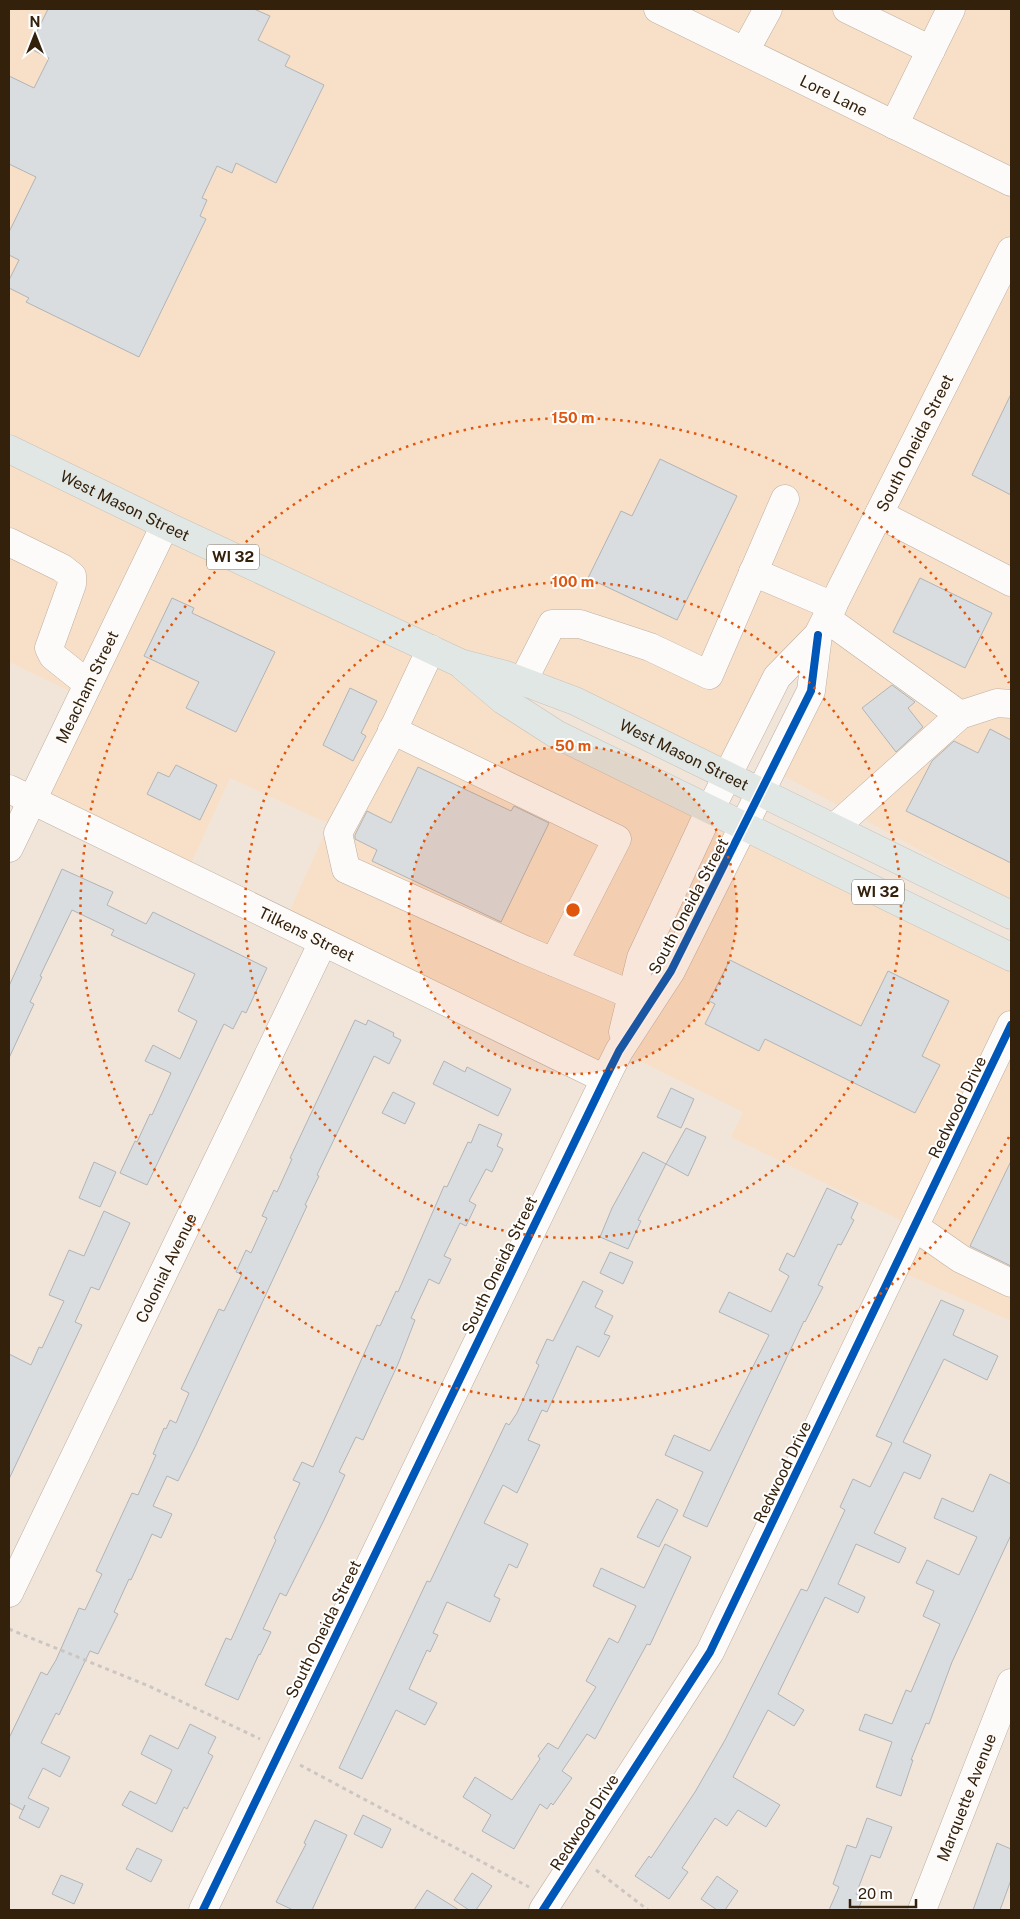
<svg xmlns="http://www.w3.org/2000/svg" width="1020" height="1919" viewBox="0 0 1020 1919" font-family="'Public Sans',sans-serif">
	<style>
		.built { fill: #f8e0c8 }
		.building { fill: #dadde0; stroke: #b0b4b7 }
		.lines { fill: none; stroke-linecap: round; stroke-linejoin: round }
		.minor-casing { stroke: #bdafa1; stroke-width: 29 }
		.major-casing { stroke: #cac1b8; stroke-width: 29 }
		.path { stroke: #cdc6c0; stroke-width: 3; stroke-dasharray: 4 4; stroke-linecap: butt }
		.minor { stroke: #fdfbf9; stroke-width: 28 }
		.major { stroke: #e1e7e4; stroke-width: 28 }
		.cycleway-casing { stroke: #fff; stroke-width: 11 }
		.cycleway { stroke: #0057b8; stroke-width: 8 }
		.ring { fill: none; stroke: #df560c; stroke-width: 2.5; stroke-dasharray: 2.5 5 }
		.labels { text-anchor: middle; stroke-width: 4; stroke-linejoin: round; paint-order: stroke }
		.shield { fill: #fff; stroke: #716455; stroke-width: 1 }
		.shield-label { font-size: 15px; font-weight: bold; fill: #34210c }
		.street-label { font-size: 16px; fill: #34210c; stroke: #fff }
		.centre { fill: #df560c; stroke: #fff; stroke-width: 2.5 }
		.ring-label { font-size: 15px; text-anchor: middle; font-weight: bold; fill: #df560c; stroke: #fff; stroke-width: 4; stroke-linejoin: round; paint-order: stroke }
	</style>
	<rect width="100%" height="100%" fill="#f1e5da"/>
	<path class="built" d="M9,9H1011V900L784,776L811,691L818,636L727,776L575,701L480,681L1011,957V1321L895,1269L914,1227L731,1137L743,1112L619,1051L605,1079L284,923L329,824L230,778L186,875L32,800L82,697L9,662Z"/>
	<path class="building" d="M48,9H254L270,16L258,40L290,56L285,66L324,85L276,183L236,163L232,173L217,166L202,198L207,200L200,216L206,219L139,357L26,302L29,298L9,288V280L19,260L9,255V232L36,177L9,164V76L34,88L49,58L29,48Z
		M1011,394V495L972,475Z
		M660,459L737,496L677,620L588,578L621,511L632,516Z
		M920,578L992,613L965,668L893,632Z
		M172,598L194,608L192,613L275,652L236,732L186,708L199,682L144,656Z
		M892,685L915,702L908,708L923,727L896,752L862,708Z
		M350,688L377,701L361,733L366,736L353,761L323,745Z
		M990,729L1011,740V863L906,811L932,761L954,741L978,753Z
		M176,765L217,785L200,820L147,794L158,772L169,777Z
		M418,767L511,811L514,806L549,823L501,922L372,861L377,850L355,839V835L367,811L391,823Z
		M62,869L113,892L107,905L146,924L153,912L267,968L246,1013L242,1011L233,1029L224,1024L147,1185L120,1173L135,1141L137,1142L150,1114L152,1115L171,1073L145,1061L153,1045L180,1059L197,1021L178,1011L195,974L111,935L114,930L72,910L40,976L42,977L30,1002L34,1004L9,1058V986Z
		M730,960L861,1026L888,971L949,1001L922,1056L940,1065L915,1113L765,1039L759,1051L705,1024L715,1004L709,1001Z
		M355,1020L366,1025L368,1020L394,1033L393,1036L401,1040L389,1064L374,1056L317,1175L319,1176L305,1205L307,1206L196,1445L178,1481L167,1476L153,1506L172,1514L161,1538L152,1534L131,1580L129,1579L114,1612L118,1614L98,1654L90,1651L59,1715L56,1713L41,1743L70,1757L60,1777L43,1768L28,1798L49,1808L39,1828L19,1818L25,1805L23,1810L9,1803V1738L41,1672L47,1675L56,1660L79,1608L85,1610L102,1574L96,1571L132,1493L138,1495L156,1455L153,1454L164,1428L166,1429L170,1420L176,1423L189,1393L181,1389L219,1309L224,1311L242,1274L236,1272L246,1250L251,1253L267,1218L262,1216L274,1190L277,1192L292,1159L290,1158Z
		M444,1061L465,1072L467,1067L511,1089L498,1116L433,1084Z
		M671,1088L694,1099L681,1128L657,1117Z
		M393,1092L415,1103L405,1124L382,1113Z
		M479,1124L502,1134L497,1146L503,1149L492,1172L486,1169L469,1201L476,1205L466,1226L460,1223L444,1256L451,1259L439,1284L429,1279L411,1318L415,1320L398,1364L363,1440L356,1437L339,1472L345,1475L324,1520L286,1596L280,1593L263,1629L271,1632L260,1655L259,1654L238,1700L205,1685L226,1638L231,1640L276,1540L274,1538L300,1483L293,1480L302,1462L313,1467L377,1325L380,1326L396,1291L398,1292L444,1186L447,1187L468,1142L471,1143Z
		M686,1128L706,1137L688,1176L666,1164Z
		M643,1152L666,1164L638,1220L641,1221L628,1249L600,1237L612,1208Z
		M1011,1161V1266L970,1246Z
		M94,1162L116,1172L100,1207L79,1198Z
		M827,1188L858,1203L851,1218L854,1220L841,1245L838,1244L818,1285L823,1287L805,1322L804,1321L707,1527L683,1516L703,1472L665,1455L674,1435L710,1451L769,1335L719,1312L729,1292L771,1312L789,1276L779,1270L787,1253L794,1257Z
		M104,1211L130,1223L99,1290L91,1287L75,1322L82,1325L9,1479V1354L31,1365L39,1347L42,1348L64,1301L49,1295L69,1250L84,1256Z
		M610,1252L633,1262L623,1284L600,1273Z
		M583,1281L603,1291L595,1307L613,1316L604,1334L610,1336L599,1357L577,1346L547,1412L542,1410L528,1440L540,1445L517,1493L503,1485L484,1523L528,1544L517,1568L509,1564L494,1596L500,1599L490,1622L447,1602L433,1633L438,1635L430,1652L427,1650L409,1689L437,1703L425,1725L396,1710L362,1779L339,1768L427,1581L430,1582L506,1423L509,1425L517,1413L539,1365L536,1363L547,1339L553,1341Z
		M941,1300L964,1310L953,1335L998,1356L987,1380L944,1359L903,1442L931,1455L920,1479L904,1472L874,1533L906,1548L899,1563L856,1544L838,1584L865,1597L858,1613L825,1597L778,1694L804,1710L794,1726L768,1710L733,1777L780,1805L766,1827L738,1810L727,1826L715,1818L682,1868L688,1872L669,1899L635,1876L649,1856L651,1858L695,1792L725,1740L801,1589L807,1591L845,1510L840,1507L853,1479L870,1487L892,1443L876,1436Z
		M990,1474L1011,1484V1535L952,1662L929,1724L926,1723L911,1760H913L901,1796L876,1787L892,1742L859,1730L865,1714L892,1724L906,1690L911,1692L940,1624L923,1616L934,1591L916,1583L927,1560L959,1575L977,1537L934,1518L942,1498L973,1512Z
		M657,1499L678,1510L659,1547L637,1537Z
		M665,1544L691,1557L650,1645L647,1644L595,1739L587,1734L562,1771L572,1778L553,1805L551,1803L547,1809L540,1804L514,1849L482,1831L491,1815L463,1797L475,1777L512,1800L540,1759L538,1756L548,1743L558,1749L596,1687L586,1681L609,1638L618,1643L636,1606L593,1586L601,1568L644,1588Z
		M190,1724L216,1737L208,1753L213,1756L187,1809L184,1807L172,1832L122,1805L130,1791L156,1804L172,1770L141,1754L150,1735L178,1749Z
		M363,1815L391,1829L382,1848L354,1834Z
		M867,1818L892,1827L880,1858L871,1855L856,1894L863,1897L858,1910H829L839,1887L833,1884L847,1845L856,1848Z
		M315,1820L347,1835L312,1910H293L276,1902L306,1844L304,1843Z
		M997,1843L1011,1849V1880L1000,1910H973Z
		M137,1848L162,1860L151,1882L126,1869Z
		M472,1873L492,1886L476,1910H469L454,1900Z
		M61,1875L83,1884L74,1904L52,1894Z
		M717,1876L738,1891L725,1910H717L701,1899Z
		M427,1890L459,1910H414Z"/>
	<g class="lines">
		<g class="minor-casing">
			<g id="minor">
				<path id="s1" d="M658,9L1011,182"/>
				<path d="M847,9L931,50"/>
				<path d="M745,51L768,9"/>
				<path d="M894,125L951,9"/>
				<path d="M879,514L1011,582"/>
				<path d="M9,542L62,568L72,576V584L49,648L53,656L88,684"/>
				<path d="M753,572L833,606"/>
				<path d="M827,619L960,715"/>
				<path d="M431,649L390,736L338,833L346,869L525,950L632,995"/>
				<path d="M523,681L552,624H580L650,647L709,675L785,499"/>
				<path d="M392,730L617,839L554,962"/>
				<path id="s2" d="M9,789L605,1079"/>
				<path d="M834,828L960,715L997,703L1011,704"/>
				<path id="s3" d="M9,848L165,525"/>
				<path id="s4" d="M623,1032L641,958L710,810L777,677L818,635L1011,251"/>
				<path d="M915,1227L961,1259L1011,1283"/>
				<path id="s5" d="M9,1593L323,942"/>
				<path d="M203,1910L605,1079L619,1051L671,971L811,691L818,635"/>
				<path d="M543,1910L710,1652L1011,1025"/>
				<path id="s6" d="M922,1910L1011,1683"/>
			</g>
		</g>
		<g class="major-casing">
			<g id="major">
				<path id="s7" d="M9,449L165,525L460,663L506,675L575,701L1011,915"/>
				<path d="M464,667L503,700L556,734L1011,957"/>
			</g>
		</g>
		<path class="path" d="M9,1629L151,1687L260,1739
			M300,1765L529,1887
			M596,1870L648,1910"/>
		<use href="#minor" class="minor"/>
		<use href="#major" class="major"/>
		<g class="cycleway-casing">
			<path id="cycleway" d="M203,1910L605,1079L619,1051L671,971L811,691L818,635
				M543,1910L710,1652L1011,1025"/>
		</g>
		<use href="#cycleway" class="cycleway"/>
	</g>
	<circle cx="573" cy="910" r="164" fill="#df560c" fill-opacity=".12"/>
	<g class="ring">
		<circle cx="573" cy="910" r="164"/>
		<circle cx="573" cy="910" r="328"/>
		<path d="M1009 1137A492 492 0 1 1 1009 683"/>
	</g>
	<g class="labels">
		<g class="shield">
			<rect x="207" y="544.5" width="52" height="25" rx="4"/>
			<rect x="852" y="879.5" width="52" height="25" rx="4"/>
		</g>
		<g class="shield-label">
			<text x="233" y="562">WI 32</text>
			<text x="878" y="897">WI 32</text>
		</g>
		<g class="street-label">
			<text dy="6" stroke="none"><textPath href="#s1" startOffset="196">Lore Lane</textPath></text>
			<text dy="6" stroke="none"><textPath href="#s4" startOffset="662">South Oneida Street</textPath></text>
			<text dy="6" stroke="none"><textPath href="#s7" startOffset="129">West Mason Street</textPath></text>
			<text dy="6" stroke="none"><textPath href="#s3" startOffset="179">Meacham Street</textPath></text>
			<text dy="6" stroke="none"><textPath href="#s7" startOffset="742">West Mason Street</textPath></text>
			<text transform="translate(688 906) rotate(-62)" y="6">South Oneida Street</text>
			<text dy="6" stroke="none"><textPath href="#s2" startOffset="331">Tilkens Street</textPath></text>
			<text transform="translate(957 1107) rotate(-64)" y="6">Redwood Drive</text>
			<text transform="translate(499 1265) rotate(-64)" y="6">South Oneida Street</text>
			<text dy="6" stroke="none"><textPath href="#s5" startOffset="361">Colonial Avenue</textPath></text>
			<text transform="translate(782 1472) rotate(-64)" y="6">Redwood Drive</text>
			<text transform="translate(323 1629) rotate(-64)" y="6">South Oneida Street</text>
			<text dy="6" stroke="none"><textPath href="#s6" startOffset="121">Marquette Avenue</textPath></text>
			<text transform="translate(584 1822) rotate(-57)" y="6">Redwood Drive</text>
		</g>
	</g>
	<circle cx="573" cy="910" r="8" class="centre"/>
	<g class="ring-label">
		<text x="573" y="423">150 m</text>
		<text x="573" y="587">100 m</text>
		<text x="573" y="751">50 m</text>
	</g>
	<rect width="1020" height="1919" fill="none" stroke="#34210c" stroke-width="20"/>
	<g transform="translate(35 35)" stroke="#ffffff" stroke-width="4" paint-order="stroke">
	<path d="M0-4L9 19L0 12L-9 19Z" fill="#34210c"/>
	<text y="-8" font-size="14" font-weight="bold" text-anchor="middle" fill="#34210c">N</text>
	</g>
	<path d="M850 1899v8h66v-8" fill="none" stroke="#34210c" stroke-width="2.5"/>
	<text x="858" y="1899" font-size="15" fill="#34210c" stroke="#ffffff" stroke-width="4" paint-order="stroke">20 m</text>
</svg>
